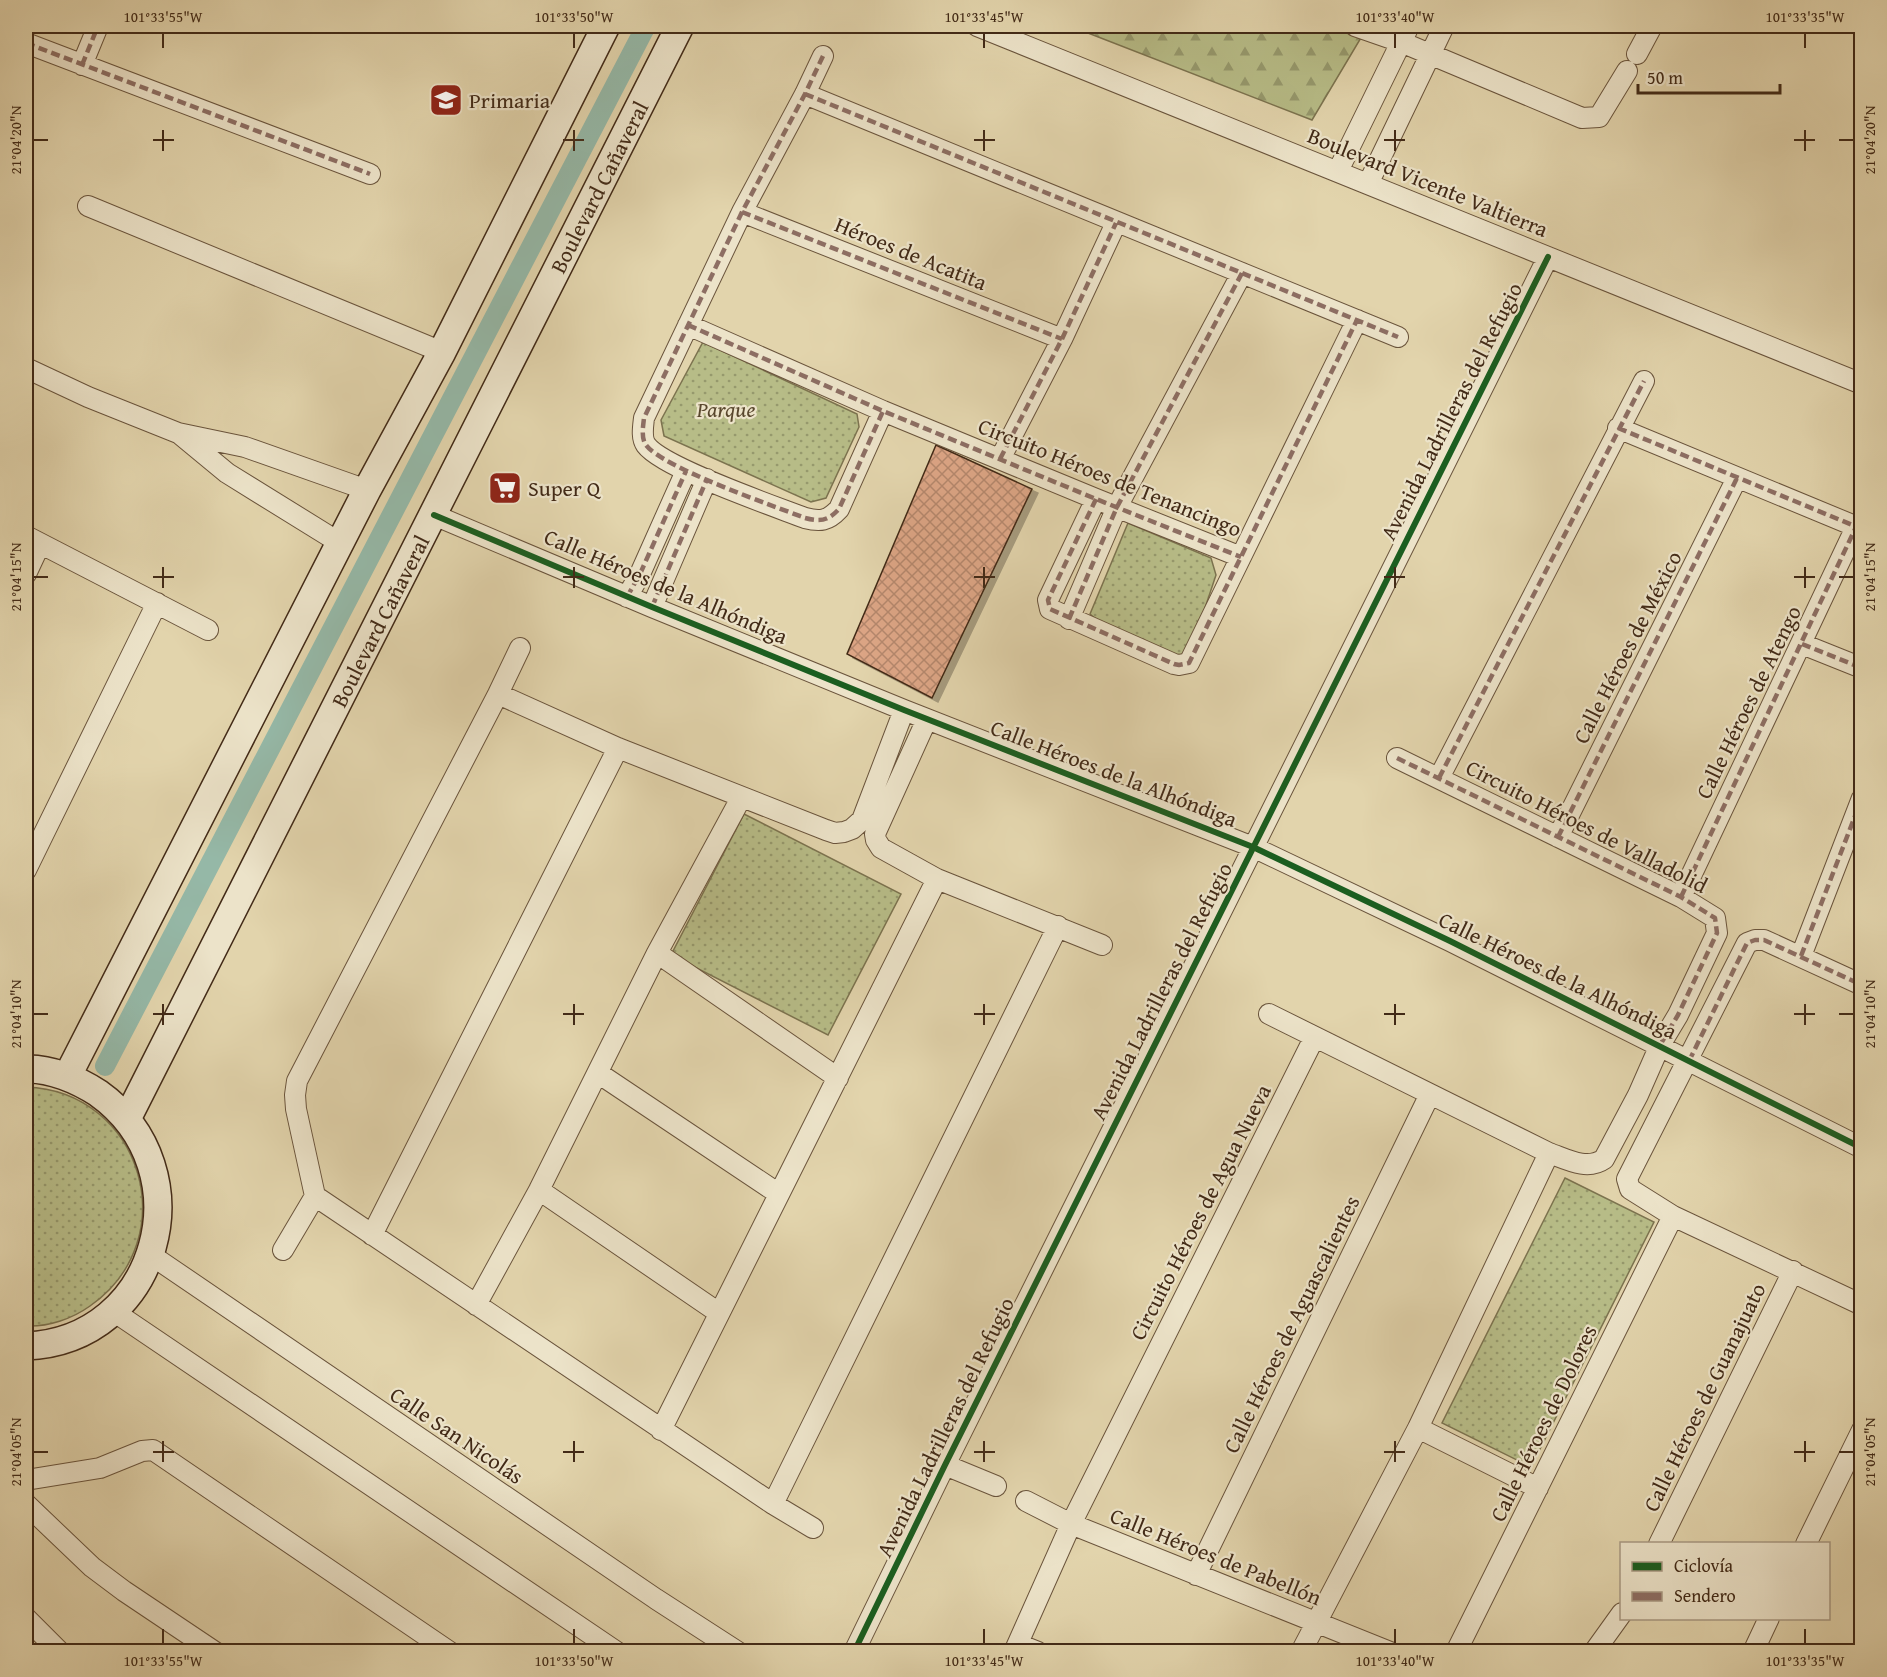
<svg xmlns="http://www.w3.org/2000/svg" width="1887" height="1677" viewBox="0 0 1887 1677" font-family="'Gentium Book Plus',serif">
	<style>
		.forest { fill: url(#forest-firs); stroke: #7c734f; stroke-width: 1.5 }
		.park { fill: url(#park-dots); stroke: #7c734f; stroke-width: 1.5 }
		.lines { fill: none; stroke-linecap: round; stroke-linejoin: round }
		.canal { stroke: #95b8a7; stroke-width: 20 }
		.building { fill: url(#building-cross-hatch); stroke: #422a17; stroke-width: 1.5; filter: url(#shadow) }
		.street-casing { stroke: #6a543c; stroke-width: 22 }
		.secondary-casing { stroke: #422a17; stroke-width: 30 }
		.street { stroke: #ece3c9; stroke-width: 20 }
		.secondary { stroke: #ece3c9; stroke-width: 27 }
		.quiet { stroke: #8d6e63; stroke-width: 4.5; stroke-dasharray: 9 4.5; stroke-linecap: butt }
		.cycleway-casing { stroke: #ece3c9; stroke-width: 10 }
		.cycleway { stroke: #1b5e20; stroke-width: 6 }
		.ticks { fill: none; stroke: #422a17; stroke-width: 2 }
		.labels { text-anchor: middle; stroke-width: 4.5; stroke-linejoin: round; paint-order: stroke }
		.poi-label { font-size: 22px; fill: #422a17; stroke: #ece3c9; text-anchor: start }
		.street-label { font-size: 22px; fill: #422a17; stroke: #ece3c9 }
		.park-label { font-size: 22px; font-style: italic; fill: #59472d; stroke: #ece3c9 }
		.neatline { fill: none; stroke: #422a17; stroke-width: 2 }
		.ticks-label { font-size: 15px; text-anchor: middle; fill: #422a17 }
	</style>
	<defs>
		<pattern id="forest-firs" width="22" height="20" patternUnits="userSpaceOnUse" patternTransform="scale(1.5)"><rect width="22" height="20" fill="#b7bc87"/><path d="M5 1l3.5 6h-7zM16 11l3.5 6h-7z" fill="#96996d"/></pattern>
		<pattern id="park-dots" width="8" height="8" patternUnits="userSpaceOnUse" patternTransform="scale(1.5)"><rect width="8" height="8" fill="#b7bc87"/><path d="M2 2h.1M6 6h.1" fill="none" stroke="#96996d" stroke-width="1.8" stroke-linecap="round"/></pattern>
		<pattern id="building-cross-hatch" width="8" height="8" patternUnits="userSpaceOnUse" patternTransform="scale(1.5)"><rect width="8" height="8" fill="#dca585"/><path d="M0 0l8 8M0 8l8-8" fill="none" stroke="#b4876c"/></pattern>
		<filter id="shadow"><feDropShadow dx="6" dy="4" stdDeviation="0" flood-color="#0004"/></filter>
	</defs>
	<rect width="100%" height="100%" fill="#e2d4ac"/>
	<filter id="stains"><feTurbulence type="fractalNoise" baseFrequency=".00333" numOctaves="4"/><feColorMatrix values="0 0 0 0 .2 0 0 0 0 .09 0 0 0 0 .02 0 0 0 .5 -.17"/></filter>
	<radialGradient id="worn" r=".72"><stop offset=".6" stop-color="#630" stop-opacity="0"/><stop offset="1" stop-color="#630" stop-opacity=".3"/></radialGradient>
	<path class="forest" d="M1070,26H1368L1312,120Z"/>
	<path class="park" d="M703,342L857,414L859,427L826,498L811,502L664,436L661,420Z
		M1128,523L1211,558L1216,575L1195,638L1179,658L1105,627L1090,614Z
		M744,814L901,894L828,1035L671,955Z
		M26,1087C142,1091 186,1239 90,1306C72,1319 48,1327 26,1326Z
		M1565,1178L1654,1222L1531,1467L1442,1423Z"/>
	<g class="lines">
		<path class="canal" d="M105,1066L646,26"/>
	</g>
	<path class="building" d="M936,445L1032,489L932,698L847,654Z"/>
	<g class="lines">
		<g class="street-casing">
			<path id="street" d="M977,26L1862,384
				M1355,26L1401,42L1582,118L1599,117L1627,71
				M26,43L370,174
				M1637,54L1652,26
				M823,56L805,94L742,212L644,418C643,427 641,438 646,445C663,468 774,506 805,518C820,522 828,521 839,509L883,411
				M82,65L98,26
				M805,94L1398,337
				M1338,171L1409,26
				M1368,184L1444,26
				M88,206L442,352
				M742,212L1062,339
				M688,325L883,411L1096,499L1241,557
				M26,368L88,397L178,433L245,447L367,490
				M1618,428L1862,529
				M181,435L227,473L340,543
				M1000,459L1062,339L1116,223
				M1096,499L1048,600L1050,609L1174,664L1179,665L1189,663L1357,320
				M434,515L652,607L904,710L1253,847L1450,941L1862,1148
				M26,536L208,630
				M26,574L40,544
				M627,597L640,574L686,471
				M652,607L707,479
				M1069,619L1117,507L1242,273
				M1802,644L1862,668
				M498,694L618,748L826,830L835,833L844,832L852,829L862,820L904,710
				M927,719L875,834L876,840L881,848L937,879L1102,945
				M1439,778L1644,381
				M1558,837L1737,478
				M26,870L157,603
				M1681,897L1856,527
				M657,953L838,1078
				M1801,956L1862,798
				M1862,985L1764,940H1755L1747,943L1627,1179L1630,1189L1673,1216L1862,1305
				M1269,1014L1549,1153C1566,1159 1587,1171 1604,1159L1638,1095L1660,1045L1678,1015L1717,933L1715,918L1681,897L1397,758
				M598,1073L779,1194
				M539,1190L719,1313
				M315,1196L773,1504L813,1528
				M372,1235L618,748
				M283,1250L315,1196L296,1109L295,1095L297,1081L498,694L520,648
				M151,1255L656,1599L738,1652
				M476,1305L539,1190L657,953L741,798
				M113,1311L617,1652
				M1418,1428L1538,1488
				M661,1430L937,879
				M945,1465L996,1486
				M26,1480L100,1468L142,1451L153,1450L450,1652
				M1026,1501L1071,1524L1390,1652
				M26,1504L92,1567L124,1591L215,1652
				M773,1504L1058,926
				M1659,1544L1793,1271
				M1806,1544L1862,1430
				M1196,1575L1430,1094
				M26,1618L60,1652
				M1018,1644L1038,1652
				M854,1652L945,1465L1548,257
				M1014,1652L1071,1524L1314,1038
				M1301,1652L1418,1428L1549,1153
				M1456,1652L1673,1216
				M1594,1652L1622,1613
				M1753,1652L1769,1618"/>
		</g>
		<g class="secondary-casing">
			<path id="secondary" d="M26,1069C50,1068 78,1080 98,1093C206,1170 159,1341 26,1346
				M67,1077L367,490L442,352L606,26
				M127,1119L680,26"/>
		</g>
		<use href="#street" class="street"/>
		<use href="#secondary" class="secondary"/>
		<path class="quiet" d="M26,43L370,174
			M823,56L805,94L742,212L644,418C643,427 641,438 646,445C663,468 774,506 805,518C820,522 828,521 839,509L883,411
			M82,65L98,26
			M805,94L1398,337
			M742,212L1062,339
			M688,325L883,411L1096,499L1241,557
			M1618,428L1862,529
			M1000,459L1062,339L1116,223
			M1096,499L1048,600L1050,609L1174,664L1179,665L1189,663L1357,320
			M627,597L640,574L686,471
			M652,607L707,479
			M1069,619L1117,507L1242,273
			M1802,644L1862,668
			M1397,758L1681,897L1715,918L1717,933L1678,1015L1660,1045
			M1439,778L1644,381
			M1558,837L1737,478
			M1681,897L1856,527
			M1801,956L1862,798
			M1689,1061L1747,943L1755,940H1764L1862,985"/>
		<g class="cycleway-casing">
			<path id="cycleway" d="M434,515L652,607L904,710L1253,847L1450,941L1862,1148
				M854,1652L945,1465L1548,257"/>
		</g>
		<use href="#cycleway" class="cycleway"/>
	</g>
	<path class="ticks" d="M163,33V48M574,33V48M984,33V48M1395,33V48M1805,33V48M163,130V151M574,130V151M984,130V151M1395,130V151M1805,130V151M33,140H48M153,140H174M563,140H584M974,140H995M1384,140H1405M1794,140H1815M1839,140H1854M163,567V588M574,567V588M984,567V588M1395,567V588M1805,567V588M33,577H48M153,577H174M563,577H584M974,577H995M1384,577H1405M1794,577H1815M1839,577H1854M163,1004V1025M574,1004V1025M984,1004V1025M1395,1004V1025M1805,1004V1025M33,1014H48M153,1014H174M563,1014H584M974,1014H995M1384,1014H1405M1794,1014H1815M1839,1014H1854M163,1441V1462M574,1441V1462M984,1441V1462M1395,1441V1462M1805,1441V1462M33,1452H48M153,1452H174M563,1452H584M974,1452H995M1384,1452H1405M1794,1452H1815M1839,1452H1854M163,1629V1644M574,1629V1644M984,1629V1644M1395,1629V1644M1805,1629V1644"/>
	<defs>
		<g id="school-square" transform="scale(1.725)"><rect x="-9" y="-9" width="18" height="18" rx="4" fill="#8f2418" stroke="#ece3c9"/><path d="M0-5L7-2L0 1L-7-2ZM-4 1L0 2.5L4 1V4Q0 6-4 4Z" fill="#fff"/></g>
		<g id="supermarket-square" transform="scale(1.725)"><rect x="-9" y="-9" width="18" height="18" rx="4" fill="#8f2418" stroke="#ece3c9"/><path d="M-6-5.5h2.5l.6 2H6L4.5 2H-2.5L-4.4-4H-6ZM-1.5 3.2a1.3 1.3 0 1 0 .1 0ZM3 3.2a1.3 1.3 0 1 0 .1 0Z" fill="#fff"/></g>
	</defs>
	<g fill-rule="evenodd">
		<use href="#school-square" x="446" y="100"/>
		<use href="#supermarket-square" x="505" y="488"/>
	</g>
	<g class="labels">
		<g class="poi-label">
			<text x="469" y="108">Primaria</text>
			<text x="528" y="496">Super Q</text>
		</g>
		<g class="street-label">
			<text transform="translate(1428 182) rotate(22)" y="8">Boulevard Vicente Valtierra</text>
			<text transform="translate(599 187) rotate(-63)" y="8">Boulevard Cañaveral</text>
			<text transform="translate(911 253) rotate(22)" y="8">Héroes de Acatita</text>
			<text transform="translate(1451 411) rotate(-63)" y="8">Avenida Ladrilleras del Refugio</text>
			<text transform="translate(1110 477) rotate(22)" y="8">Circuito Héroes de Tenancingo</text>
			<text transform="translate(666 586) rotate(23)" y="8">Calle Héroes de la Alhóndiga</text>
			<text transform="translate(380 621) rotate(-63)" y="8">Boulevard Cañaveral</text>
			<text transform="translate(1627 647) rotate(-63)" y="8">Calle Héroes de México</text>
			<text transform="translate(1748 702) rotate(-64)" y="8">Calle Héroes de Atengo</text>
			<text transform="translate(1114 773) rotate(21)" y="8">Calle Héroes de la Alhóndiga</text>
			<text transform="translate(1587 826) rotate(27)" y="8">Circuito Héroes de Valladolid</text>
			<text transform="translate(1558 975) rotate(26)" y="8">Calle Héroes de la Alhóndiga</text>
			<text transform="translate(1161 991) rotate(-63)" y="8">Avenida Ladrilleras del Refugio</text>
			<text transform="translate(1200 1212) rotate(-63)" y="8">Circuito Héroes de Agua Nueva</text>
			<text transform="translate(1291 1324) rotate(-64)" y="8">Calle Héroes de Aguascalientes</text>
			<text transform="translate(1704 1397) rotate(-64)" y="8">Calle Héroes de Guanajuato</text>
			<text transform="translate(1543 1423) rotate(-64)" y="8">Calle Héroes de Dolores</text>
			<text transform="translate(945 1427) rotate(-64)" y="8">Avenida Ladrilleras del Refugio</text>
			<text transform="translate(457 1435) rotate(34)" y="8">Calle San Nicolás</text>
			<text transform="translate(1216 1556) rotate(22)" y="8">Calle Héroes de Pabellón</text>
		</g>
		<g class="park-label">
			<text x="726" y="417">Parque</text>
		</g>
	</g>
	<rect width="1887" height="1677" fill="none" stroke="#e2d4ac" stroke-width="66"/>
	<rect x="1620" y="1542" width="210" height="78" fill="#ece3c9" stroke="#a89982" stroke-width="1.5"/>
	<rect x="1632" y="1562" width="30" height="9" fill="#1b5e20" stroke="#a89982" stroke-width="1.5"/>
	<text x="1674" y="1572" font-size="18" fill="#422a17">Ciclovía</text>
	<rect x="1632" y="1592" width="30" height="9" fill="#8d6e63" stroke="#a89982" stroke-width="1.5"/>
	<text x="1674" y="1602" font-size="18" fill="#422a17">Sendero</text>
	<path d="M1638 84v9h142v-9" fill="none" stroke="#422a17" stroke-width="3"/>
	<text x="1647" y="84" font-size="18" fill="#422a17" stroke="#ece3c9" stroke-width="4.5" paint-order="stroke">50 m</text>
	<rect x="33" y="33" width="1821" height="1611" class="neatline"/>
	<g class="ticks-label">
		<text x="163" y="22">101°33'55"W</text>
		<text x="574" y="22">101°33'50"W</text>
		<text x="984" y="22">101°33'45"W</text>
		<text x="1395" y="22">101°33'40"W</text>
		<text x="1805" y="22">101°33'35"W</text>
		<text transform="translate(16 140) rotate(-90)" y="5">21°04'20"N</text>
		<text transform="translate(1870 140) rotate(-90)" y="5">21°04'20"N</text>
		<text transform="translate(16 577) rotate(-90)" y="5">21°04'15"N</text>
		<text transform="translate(1870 577) rotate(-90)" y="5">21°04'15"N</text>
		<text transform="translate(16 1014) rotate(-90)" y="5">21°04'10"N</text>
		<text transform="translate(1870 1014) rotate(-90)" y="5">21°04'10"N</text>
		<text transform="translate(16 1452) rotate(-90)" y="5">21°04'05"N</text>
		<text transform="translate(1870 1452) rotate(-90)" y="5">21°04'05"N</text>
		<text x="163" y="1666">101°33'55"W</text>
		<text x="574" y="1666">101°33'50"W</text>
		<text x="984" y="1666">101°33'45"W</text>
		<text x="1395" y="1666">101°33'40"W</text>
		<text x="1805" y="1666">101°33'35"W</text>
	</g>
	<rect width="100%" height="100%" filter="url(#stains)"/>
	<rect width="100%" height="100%" fill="url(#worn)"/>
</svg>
